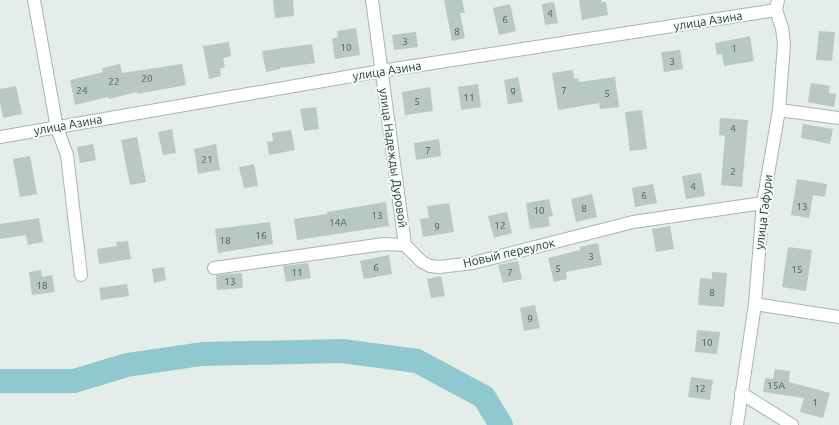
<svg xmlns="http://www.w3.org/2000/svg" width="839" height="425" viewBox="0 0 839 425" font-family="Ubuntu,sans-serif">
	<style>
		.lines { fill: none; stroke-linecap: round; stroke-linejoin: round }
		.river { stroke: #8fc9cf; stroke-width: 24 }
		.building { fill: #b9c8c1 }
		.minor-casing { stroke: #a7b5af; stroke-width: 14 }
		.minor { stroke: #fff; stroke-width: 12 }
		.labels { text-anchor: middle; stroke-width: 4; stroke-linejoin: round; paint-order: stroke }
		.number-label { font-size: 10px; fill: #496058 }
		.street-label { font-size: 12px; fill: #243e35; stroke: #f5f9f7 }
	</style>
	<rect width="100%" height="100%" fill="#e4ede8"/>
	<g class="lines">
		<path class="river" d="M0,381H74L127,365L202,354L342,351L417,361L484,397L501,425"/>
	</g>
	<path class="building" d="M273,0H293L294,16L275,18Z
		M444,0H462L465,13H460L465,38L452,41Z
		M579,0H601L602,2H606L608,15L582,20Z
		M554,2L558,23L545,25L542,4Z
		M510,4L516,31L499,35L493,8Z
		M356,28L360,55L335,59L332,39L338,37L337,31Z
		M819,31L835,32L832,61L816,60Z
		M416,32L418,47L394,50L392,35Z
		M750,36L754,61L724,66L722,54L717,55L715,43Z
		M229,42L231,56L223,58L225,68H220L221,76L209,79L203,46Z
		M312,44L315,63L280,68V69L266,72L262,51Z
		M680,50L683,69L664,72L661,52Z
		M120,64L122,73L182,64L186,85L137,94V92L109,99L108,97L75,105L70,80L103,72L102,68Z
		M573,70L574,79L578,78L579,82L615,77L619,107L600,109L599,103L558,110L552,73Z
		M518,77L523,102L508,104L504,80Z
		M811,83L830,86L829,93L836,94L834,107L808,102Z
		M478,84L481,107L461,110L458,87Z
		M16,86L22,114L3,118L0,102V89Z
		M430,87L433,111L405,115L402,92Z
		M316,107L319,129L304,131L300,109Z
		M642,110L647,149L630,151L625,112Z
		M720,118L748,120L742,187L721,185L725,136L719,135Z
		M803,124L833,129L830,144L801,138Z
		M172,129L176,153L163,155L158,132Z
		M291,130L295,150L269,155L267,142L273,141L272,133Z
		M137,137L146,182L130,185L121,140Z
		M439,139L441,156L416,160L414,143Z
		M93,144L96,160L80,163L77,147Z
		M216,144L220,170L198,174L194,149Z
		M30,156L37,194L20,197L13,159Z
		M254,164L258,186L244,188L239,167Z
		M701,173L705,196L686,199L682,176Z
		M797,179L827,184L825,197L813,195L809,218L791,215Z
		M653,184L657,203L635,207L632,188Z
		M592,194L597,217L576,222L571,199Z
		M549,199L553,216L548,217L550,226L530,229L526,203Z
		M386,202L389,226L297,240L294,219L327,214V212Z
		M449,203L454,232L423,237L420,219L429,218L427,206Z
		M507,212L512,233L494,238L488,216Z
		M39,218L43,242L28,245L26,235L0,239V224Z
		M270,222L273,244L218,253L215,229Z
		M670,226L674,249L656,252L652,229Z
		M128,241L131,259L99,264L97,249L117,246L116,242Z
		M598,243L602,265L566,272L567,279L554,282L548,258L580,250V247Z
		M788,247L812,250L806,291L782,287Z
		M389,255L392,274L364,279L360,261Z
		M518,261L522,279L503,283L498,265Z
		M308,263L311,278L286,282L283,266Z
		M164,267L166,280L154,283L152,269Z
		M41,270L42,277L52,275L55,292L32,295L29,272Z
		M712,272L727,273L724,307L698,305L700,278L712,279Z
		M242,273L243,288L217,290L216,275Z
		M441,276L445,296L431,298L427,279Z
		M127,284L129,296L101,300L99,288Z
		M535,305L540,328L524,331L520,308Z
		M697,330L720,332L717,354L695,352Z
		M775,369L790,371L789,382L830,393L823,418L800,412L804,398L763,392L765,378L773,379Z
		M691,377L713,380L710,400L688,397Z"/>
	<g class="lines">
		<g class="minor-casing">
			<path id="minor" d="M34,0L57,128L67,155L81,275
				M372,0L405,245
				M779,110L839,118
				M0,137L381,71L776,10
				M214,268L384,244L405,245L422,262L430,266L439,267L473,263L633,222L763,203
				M755,304L839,317
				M741,393L792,425
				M737,425L755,304L763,203L779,110L784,44L782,28L776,10L778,0"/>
		</g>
		<use href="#minor" class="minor"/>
	</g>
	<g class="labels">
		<g class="number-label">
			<text x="550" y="17">4</text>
			<text x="505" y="23">6</text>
			<text x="457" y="35">8</text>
			<text x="405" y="45">3</text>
			<text x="346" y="51">10</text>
			<text x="734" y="52">1</text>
			<text x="672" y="65">3</text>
			<text x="147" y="82">20</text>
			<text x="114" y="85">22</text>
			<text x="82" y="94">24</text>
			<text x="564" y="94">7</text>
			<text x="513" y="95">9</text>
			<text x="607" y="97">5</text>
			<text x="469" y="101">11</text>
			<text x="417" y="105">5</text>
			<text x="733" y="132">4</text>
			<text x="428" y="154">7</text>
			<text x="207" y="163">21</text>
			<text x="733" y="175">2</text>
			<text x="693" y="190">4</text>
			<text x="644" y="199">6</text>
			<text x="802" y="210">13</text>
			<text x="584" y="212">8</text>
			<text x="539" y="214">10</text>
			<text x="377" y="219">13</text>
			<text x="338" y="226">14А</text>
			<text x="500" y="229">12</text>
			<text x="437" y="230">9</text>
			<text x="261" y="239">16</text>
			<text x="225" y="244">18</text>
			<text x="591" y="260">3</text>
			<text x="376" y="271">6</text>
			<text x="558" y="272">5</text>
			<text x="797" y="273">15</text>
			<text x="297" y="276">11</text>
			<text x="510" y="276">7</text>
			<text x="230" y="285">13</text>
			<text x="42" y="289">18</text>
			<text x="712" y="296">8</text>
			<text x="530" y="322">9</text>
			<text x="707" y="346">10</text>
			<text x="776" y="389">15А</text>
			<text x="700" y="392">12</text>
			<text x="815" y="406">1</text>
		</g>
		<g class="street-label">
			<text transform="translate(708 21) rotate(-9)" y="4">улица Азина</text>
			<text transform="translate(387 71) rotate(-9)" y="4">улица Азина</text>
			<text transform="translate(68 125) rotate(-10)" y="4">улица Азина</text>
			<text transform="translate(393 158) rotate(82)" y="4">улица Надежды Дуровой</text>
			<text transform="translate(764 212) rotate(-83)" y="4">улица Гафури</text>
			<text transform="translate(509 253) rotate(-13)" y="4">Новый переулок</text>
		</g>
	</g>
</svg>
